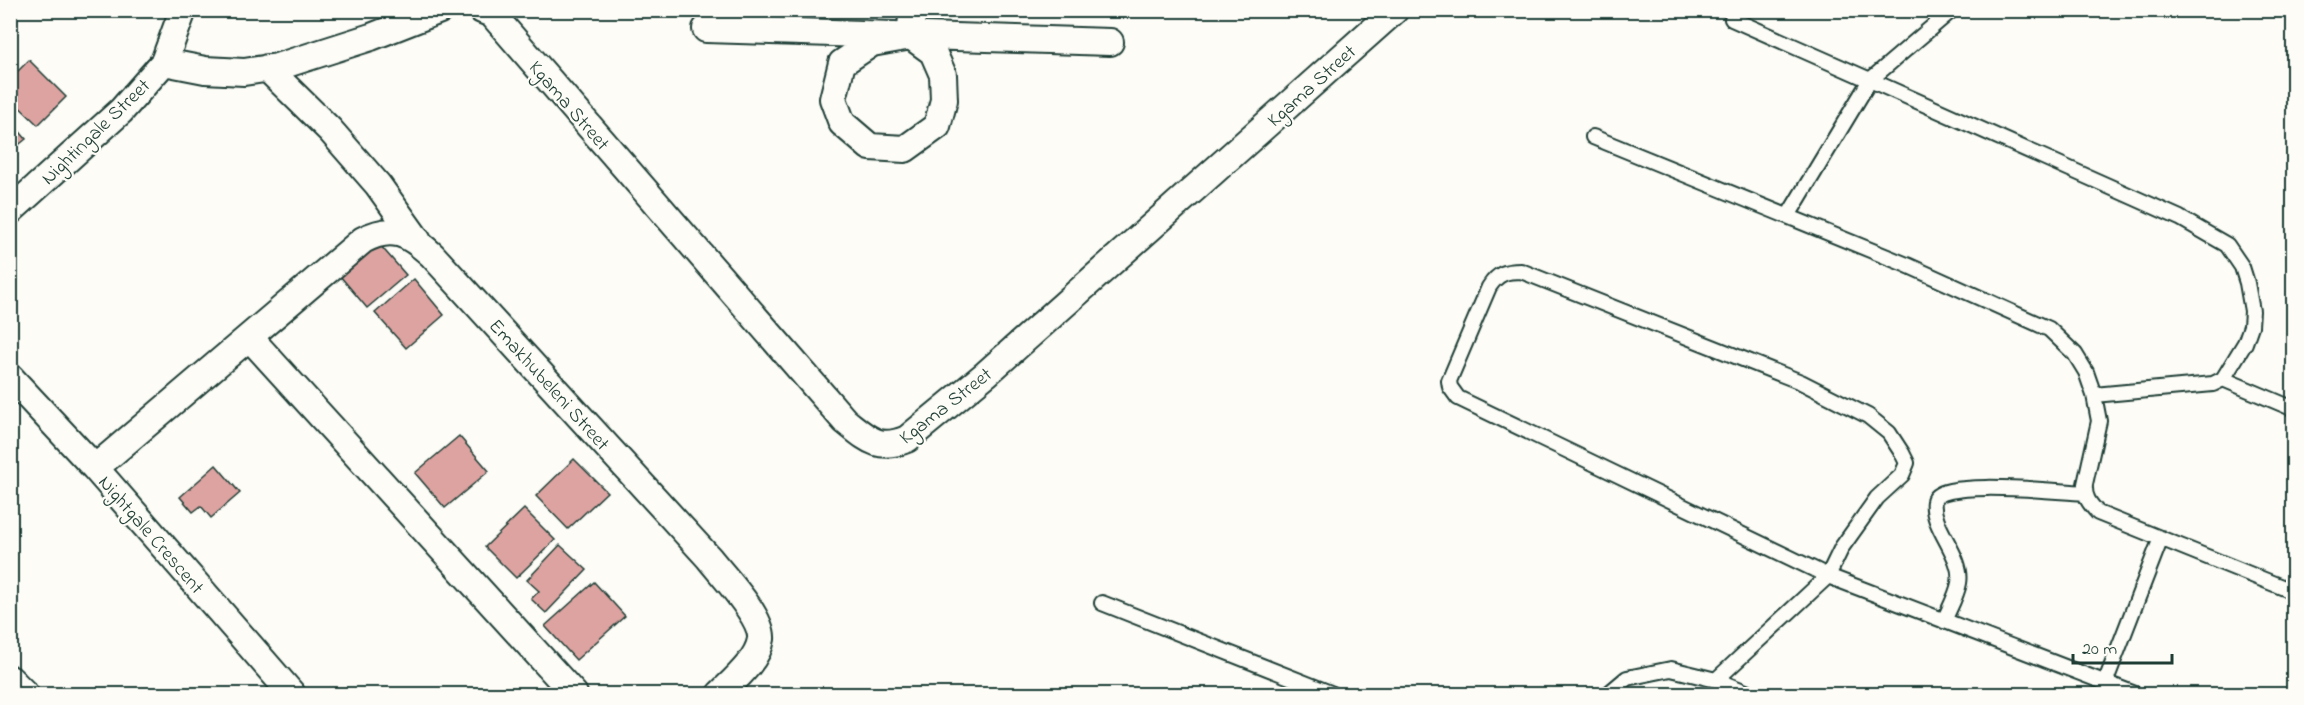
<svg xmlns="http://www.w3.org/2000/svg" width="2304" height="705" viewBox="0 0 2304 705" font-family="'Indie Flower',sans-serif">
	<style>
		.building { fill: #dda3a1; stroke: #1f3d34; stroke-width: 1.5 }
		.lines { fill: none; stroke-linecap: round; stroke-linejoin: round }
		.lane-casing { stroke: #1f3d34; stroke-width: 18 }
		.street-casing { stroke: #1f3d34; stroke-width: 30 }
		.lane { stroke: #fdfcf7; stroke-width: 14 }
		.street { stroke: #fdfcf7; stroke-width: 26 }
		.labels { text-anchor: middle; stroke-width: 4.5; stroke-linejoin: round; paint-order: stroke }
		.street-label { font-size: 20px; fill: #1f3d34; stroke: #fdfcf7 }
	</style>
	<rect width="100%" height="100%" fill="#fdfcf7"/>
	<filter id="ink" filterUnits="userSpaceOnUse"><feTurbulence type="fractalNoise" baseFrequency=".0167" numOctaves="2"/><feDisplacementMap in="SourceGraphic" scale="12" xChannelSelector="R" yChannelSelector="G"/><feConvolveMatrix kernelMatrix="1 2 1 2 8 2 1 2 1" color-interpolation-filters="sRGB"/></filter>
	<g filter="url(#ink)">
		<path class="building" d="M29,60L66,97L38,125L10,98V79Z
			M10,120L26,139L10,152Z
			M379,244L406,275L367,308L340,276Z
			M414,279L444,315L406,348L375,313Z
			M459,436L489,471L445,508L415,473Z
			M574,459L607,492L568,529L536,496Z
			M216,465L240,493L211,518L201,506L193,512L180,497Z
			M524,509L555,540L516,578L485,547Z
			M560,545L587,570L546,613L531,599L539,591L527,580Z
			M594,582L625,616L576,660L545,626Z"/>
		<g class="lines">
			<g class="lane-casing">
				<path id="lane" d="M1952,10L1870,80L2180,218L2227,245L2242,267L2247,283L2252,311L2251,326L2245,343L2223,379L2213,384L2094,395
					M1732,19L1870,80L1788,216
					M1593,137L1907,265L2049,329L2075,354L2086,372L2094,395L2099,421L2085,484C2084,497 2089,503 2098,513L2294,592
					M2223,379L2294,409
					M1102,603L1333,694
					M1944,621C1949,609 1957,595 1959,583C1964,556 1930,527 1934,501C1937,478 2063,492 2085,493
					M1716,680L1751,694
					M2105,683L2161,538
					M1608,694L1627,678L1671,669L1716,680L1828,576L1842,547L1877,498L1902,475L1907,463L1902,453L1889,433L1868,416L1801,382L1521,271C1506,271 1498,273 1489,287L1449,381L1450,387L1458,398L1828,576L2135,694"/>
			</g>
			<g class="street-casing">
				<path id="street" d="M482,10L492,14L845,421C868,439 878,451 907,439L986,374L1395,10
					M706,29L1110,42
					M911,36L933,52L943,75L944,100L937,126L905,149L870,147L842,123L833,99L842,63L872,43Z
					M911,36L912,10
					M164,62L205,70L244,72L277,67L371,37L440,10
					M267,68L330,130L378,185L418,241
					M10,211L121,111L164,62L183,10
					M250,338L574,694
					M10,377L95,468L292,694
					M95,468L363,240C393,224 409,234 432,255L709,558C723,576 763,617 761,639C758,660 734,680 720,694
					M10,679L25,694"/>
			</g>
			<use href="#lane" class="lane"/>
			<use href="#street" class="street"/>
		</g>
	</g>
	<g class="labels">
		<g class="street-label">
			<text transform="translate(1311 85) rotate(-42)" y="7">Kgama Street</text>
			<text transform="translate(570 105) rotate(49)" y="7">Kgama Street</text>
			<text transform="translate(95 131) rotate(-44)" y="7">Nightingale Street</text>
			<text transform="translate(550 384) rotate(48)" y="7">Emakhubeleni Street</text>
			<text transform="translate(945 405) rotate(-38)" y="7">Kgama Street</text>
			<text transform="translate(152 534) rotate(49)" y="7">Nightgale Crescent</text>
		</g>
	</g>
	<rect width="2304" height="705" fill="none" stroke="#fdfcf7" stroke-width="36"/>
	<rect x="18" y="18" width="2268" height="669" fill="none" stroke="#1f3d34" stroke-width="2" filter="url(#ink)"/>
	<path d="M2073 654v9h99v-9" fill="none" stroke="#1f3d34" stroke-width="3"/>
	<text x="2082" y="654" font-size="18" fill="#1f3d34" stroke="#fdfcf7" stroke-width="4.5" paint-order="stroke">20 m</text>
</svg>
